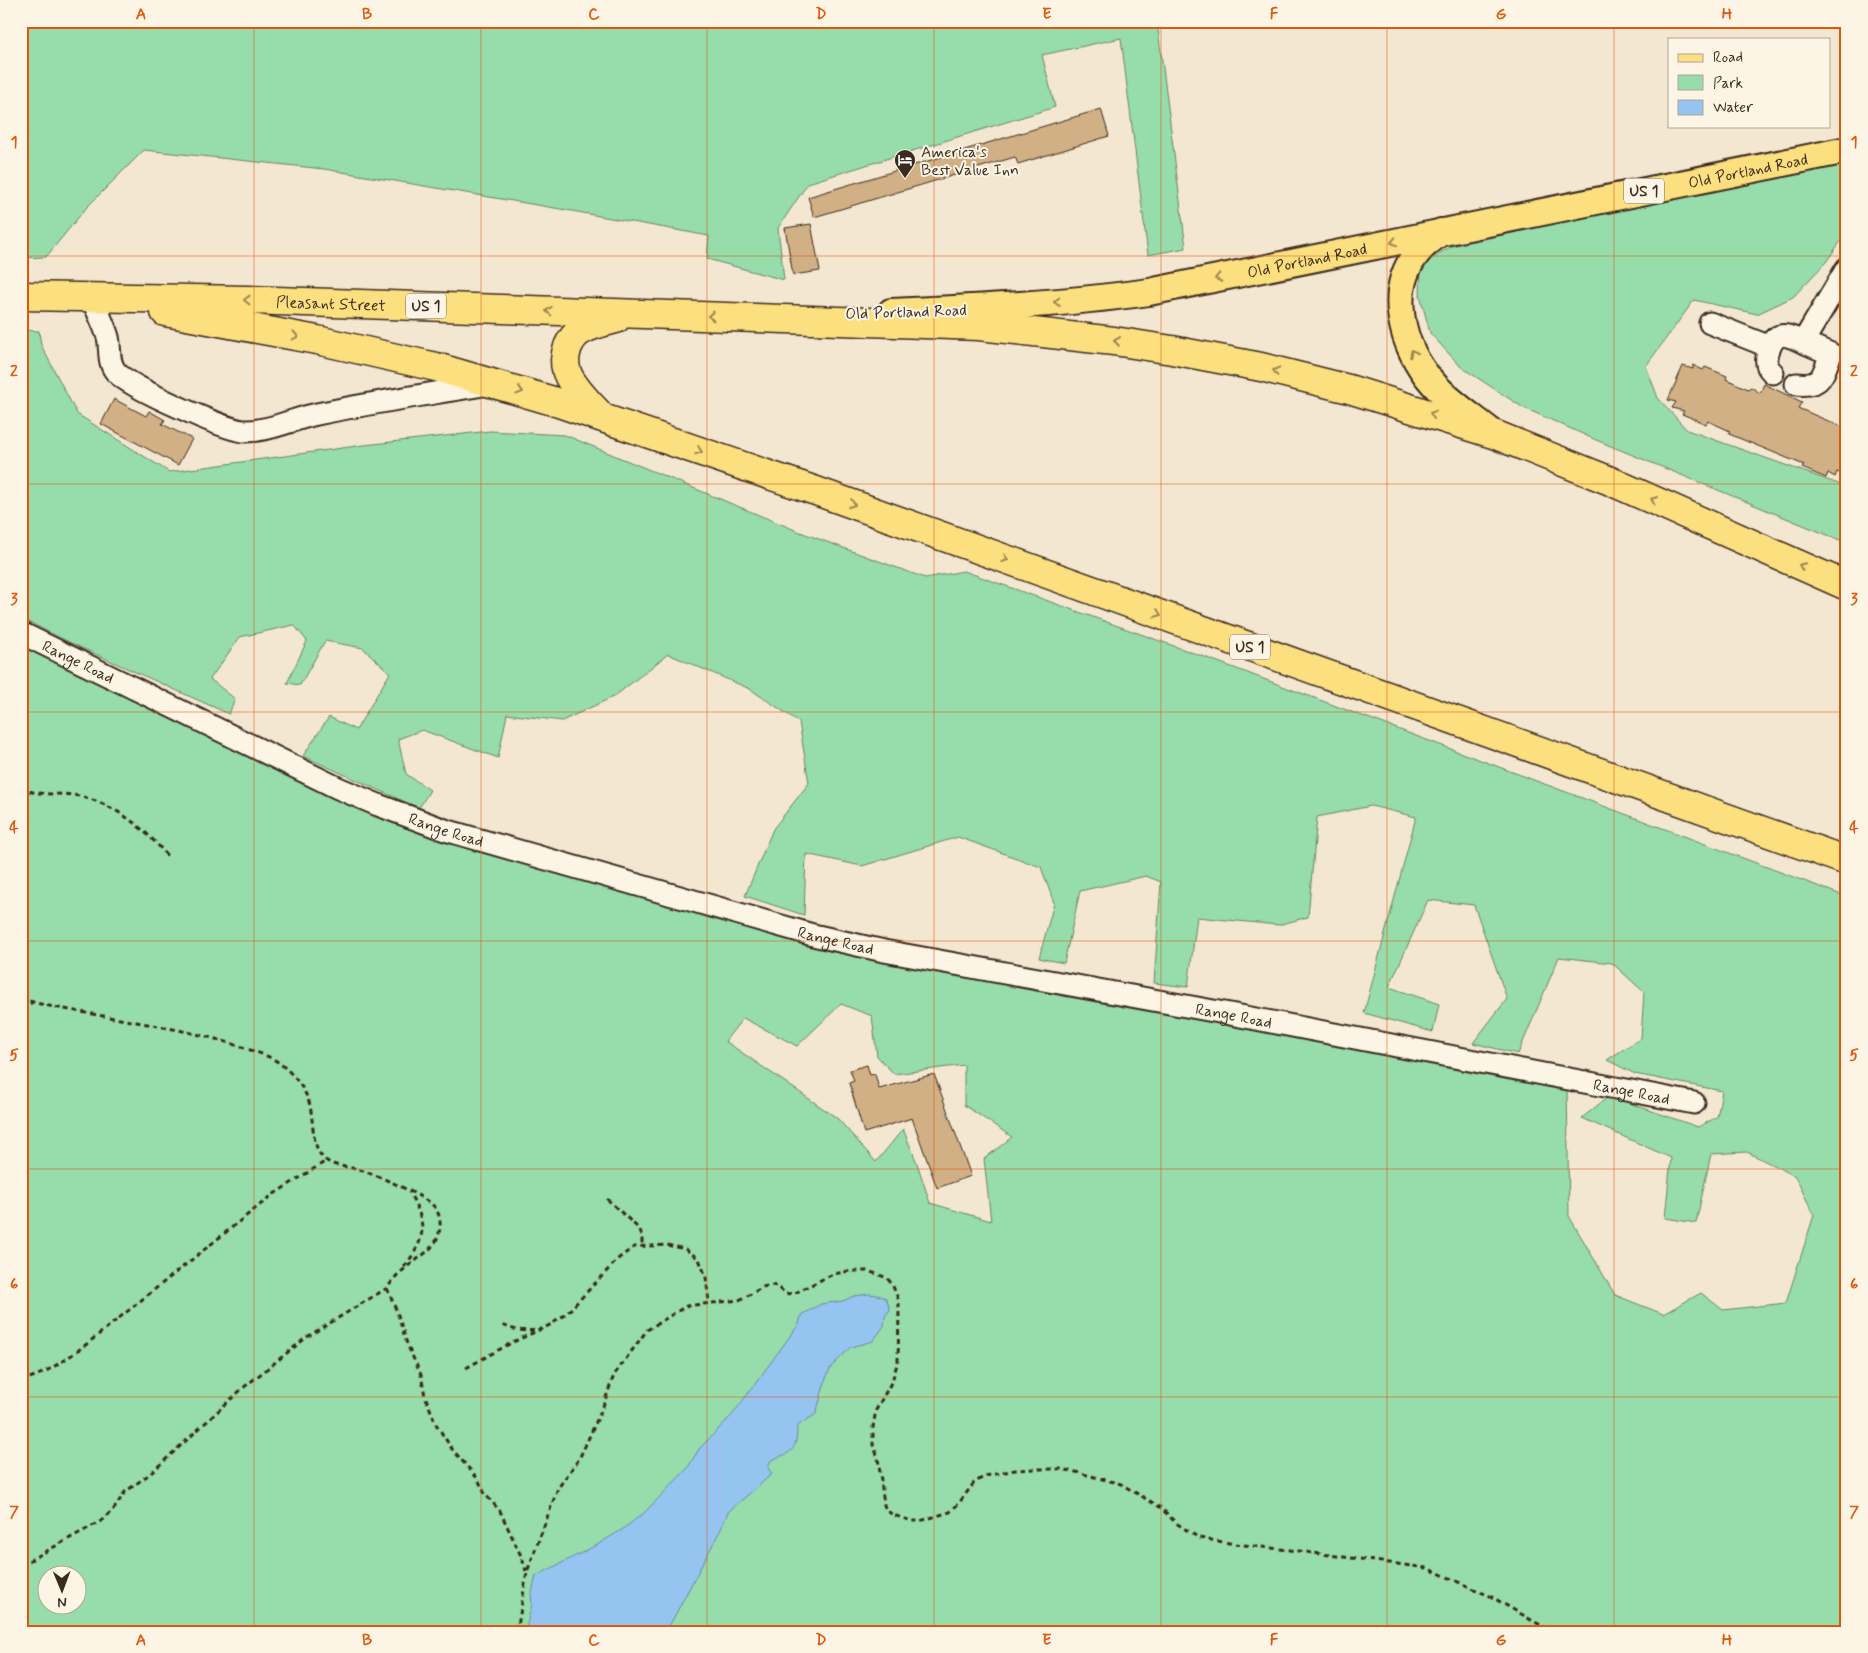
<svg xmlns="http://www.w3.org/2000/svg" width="1868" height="1653" viewBox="0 0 1868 1653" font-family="Mynerve,sans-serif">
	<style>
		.green { fill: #96ddab; stroke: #688464; fill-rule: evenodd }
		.water { fill: #96c4f1; stroke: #72869d }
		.building { fill: #d0b084; stroke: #3b2a1e }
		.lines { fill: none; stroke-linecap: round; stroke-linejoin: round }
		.minor-casing { stroke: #3b2a1e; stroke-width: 25 }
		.major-casing { stroke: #3b2a1e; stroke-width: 30 }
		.highway-casing { stroke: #3b2a1e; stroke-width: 31 }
		.path { stroke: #3b2a1e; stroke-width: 3; stroke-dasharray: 5 4; stroke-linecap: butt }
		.minor { stroke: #fcf5e5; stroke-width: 21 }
		.major { stroke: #fce080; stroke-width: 26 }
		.highway { stroke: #fce080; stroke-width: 28 }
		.oneway { stroke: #9c854f }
		.grid { fill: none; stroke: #df570d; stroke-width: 1; stroke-opacity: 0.55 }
		.labels { text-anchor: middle; stroke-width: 4; stroke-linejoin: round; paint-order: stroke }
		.shield { fill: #fcf5e5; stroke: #75675a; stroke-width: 1 }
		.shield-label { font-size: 15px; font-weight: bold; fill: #3b2a1e }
		.poi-label { font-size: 16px; fill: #3b2a1e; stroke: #fcf5e5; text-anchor: start }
		.street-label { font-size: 16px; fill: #3b2a1e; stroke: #fcf5e5 }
		.neatline { fill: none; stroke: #df570d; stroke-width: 2 }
		.grid-label { font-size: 16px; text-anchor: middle; font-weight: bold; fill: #df570d }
	</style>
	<rect width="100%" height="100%" fill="#f3e7d2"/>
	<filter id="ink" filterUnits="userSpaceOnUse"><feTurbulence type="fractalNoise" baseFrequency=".02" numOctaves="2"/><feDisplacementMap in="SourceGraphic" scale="10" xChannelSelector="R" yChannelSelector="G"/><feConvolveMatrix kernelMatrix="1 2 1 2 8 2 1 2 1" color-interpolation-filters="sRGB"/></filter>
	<g filter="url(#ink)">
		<path class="green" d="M21,21H1157L1186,248L1148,255L1121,38L1042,55L1055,107L808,183L778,228L784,280L707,259L709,236L572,211L324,169L144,150L86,208L46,257L21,258Z
			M1847,162L1846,234L1826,262L1793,297L1757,314L1694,300L1646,366L1658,398L1687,430L1847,487V543L1596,440L1522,407L1461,367L1430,333L1420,295L1421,265L1450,247L1492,234Z
			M21,330L39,331L41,345L77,414L169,472L364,445L490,431L565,435L800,532L925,578L964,571L1202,656L1847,897V1632H21V643L456,840L829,951L1016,981L1567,1086L1569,1216L1615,1295L1663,1314L1701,1293L1723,1310L1786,1303L1814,1215L1795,1176L1747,1152L1711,1154L1696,1223L1665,1218L1671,1158L1582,1118L1609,1096L1698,1127L1717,1117L1722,1091L1635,1074L1607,1060L1641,1038L1644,992L1612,963L1559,957L1518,1054L1473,1043L1507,999L1474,905L1428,900L1389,987L1439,1004L1433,1032L1364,1013L1416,817L1371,806L1317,817L1308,917L1278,925L1197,917L1188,987L1154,983L1161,882L1146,876L1080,891L1064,963L1039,958L1054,903L1041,867L958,837L862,866L806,854L804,915L745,896L773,829L809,783L799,722L750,689L668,654L615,696L562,721L507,714L498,758L422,730L398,739L406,774L430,790L419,808L303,756L329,717L356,730L390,673L363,648L325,641L300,685L287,683L307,641L294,625L240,637L210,679L235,699L229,714L73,644L21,618ZM841,1004L872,1016L877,1056L894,1074L964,1065V1105L1012,1137L984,1159L991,1221L930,1203L917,1163L903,1129L876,1162L837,1118L725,1041L743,1018L797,1046ZM48,1576H78V1606H48Z"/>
		<path class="water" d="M869,1294L877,1295L886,1298L890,1310L885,1316L884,1326L873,1341L851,1347L831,1367L826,1378L816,1414L797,1426C797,1451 793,1452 771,1460L768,1468L772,1474L728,1512L721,1529L666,1632H525L532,1604L531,1596L536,1576L597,1545L623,1529L644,1513L687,1469L699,1449L733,1414L799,1324L801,1315L821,1304L843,1301L854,1296Z"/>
		<path class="building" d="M1101,109L1109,136L1018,164L1015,157L814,217L808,197Z
			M811,224L820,271L793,275L785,228Z
			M1693,365L1703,370L1705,367L1727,376L1726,379L1748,389L1751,387L1760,393L1764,384L1802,402L1798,408L1847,429V464L1842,474L1837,472L1835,477L1828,473L1826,478L1802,468L1804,465L1729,434L1730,431L1708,421L1706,424L1682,414L1684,411L1672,408L1676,402L1668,400L1683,366L1693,369Z
			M114,399L146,416L149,411L165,420L162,424L192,439L178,465L101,424Z
			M867,1065L870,1075L875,1074L879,1089L934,1074L971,1176L937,1188L912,1118L864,1133L849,1083L854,1081L850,1070Z"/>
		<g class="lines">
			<g class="minor-casing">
				<g id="minor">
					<path d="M92,298C97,311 104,324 108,337C111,349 107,363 117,373C130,387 223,429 243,431C268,432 293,419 317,414C374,402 431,394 489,384"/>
					<path d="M1710,323L1770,347"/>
					<path d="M1773,373C1771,371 1769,369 1768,367C1764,359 1770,338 1780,336C1787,334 1796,339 1803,342L1847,268"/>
					<path d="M1796,384C1823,387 1822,375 1831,354L1803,342"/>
					<path id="s1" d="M21,633L338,788L378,805L445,830L813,935L884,951L1230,1014L1694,1103"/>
				</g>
			</g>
			<g class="major-casing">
				<g id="major">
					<path d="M1441,232C1434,238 1424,244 1418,252C1386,290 1402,348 1432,382C1449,402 1473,417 1494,434"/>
					<path id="s2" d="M891,312C977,308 1063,304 1149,292L1847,150"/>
				</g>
			</g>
			<g class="highway-casing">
				<g id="highway">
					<path id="s3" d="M21,296L248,300L979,326L1114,341L1172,350L1261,367L1349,389L1496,435L1608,480L1847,586"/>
					<path d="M165,312L317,340L436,367L553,401L816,491L1847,861"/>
					<path d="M601,416C590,404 577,392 569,377C561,362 566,342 579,332C589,325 604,322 616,319"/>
				</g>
			</g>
			<path class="path" d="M21,788C39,797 60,792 79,796C115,804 146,829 168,857
				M21,998C42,1006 65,1009 87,1013C139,1023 192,1030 242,1047C255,1052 272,1056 283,1066C294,1075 307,1091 310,1106C314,1123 311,1151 327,1161C336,1167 346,1166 356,1169C371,1172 429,1197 436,1209C442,1219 441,1231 436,1241C428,1254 413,1261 402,1271C396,1275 392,1282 387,1288L397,1312L407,1344L421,1375L425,1396L436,1424L452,1449L478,1479L485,1494L500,1511L522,1558L526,1571
				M21,1005L32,1003
				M607,1199L637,1227L642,1235V1246
				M404,1267C427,1238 427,1224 409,1192
				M503,1325C515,1331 523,1331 536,1330
				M466,1368L511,1343L552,1324L568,1312L619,1258L634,1247L667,1245L685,1249L699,1259L706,1277L709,1302
				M21,1380C44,1376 64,1360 83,1347L271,1196L326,1161
				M21,1566L25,1563L101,1521L114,1509L125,1492L151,1473L243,1388L307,1337L387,1288
				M517,1632L527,1572L558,1488L579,1459L602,1409L614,1375L647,1330L686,1306L739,1300L749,1295L763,1287L771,1285L777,1286L786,1294L795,1293L833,1274L850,1271H867L877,1274L887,1278L892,1284L899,1301V1311L898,1361L892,1381L876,1410L873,1427V1445L878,1457L884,1505L886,1510L893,1515L912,1521H920L950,1512L959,1503L974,1483L985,1476L1015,1470L1034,1469H1061L1076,1472L1121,1484L1160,1507L1176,1523L1199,1538L1235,1544L1299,1551L1427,1568L1492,1597L1533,1621L1554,1632"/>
			<use href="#minor" class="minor"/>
			<use href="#major" class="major"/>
			<use href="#highway" class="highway"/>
		</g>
		<defs><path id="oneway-chevron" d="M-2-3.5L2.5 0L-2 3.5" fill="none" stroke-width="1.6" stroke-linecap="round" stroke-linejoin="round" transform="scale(1.25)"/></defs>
		<g class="oneway">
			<use href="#oneway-chevron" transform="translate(1394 242) rotate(168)"/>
			<use href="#oneway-chevron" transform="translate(1218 278) rotate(168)"/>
			<use href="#oneway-chevron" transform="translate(247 300) rotate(-179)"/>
			<use href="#oneway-chevron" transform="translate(1057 302) rotate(176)"/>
			<use href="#oneway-chevron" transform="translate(549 311) rotate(-178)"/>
			<use href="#oneway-chevron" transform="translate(711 316) rotate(-179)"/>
			<use href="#oneway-chevron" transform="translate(295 336) rotate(11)"/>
			<use href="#oneway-chevron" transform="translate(1117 341) rotate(-172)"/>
			<use href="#oneway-chevron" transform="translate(1413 353) rotate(-117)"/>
			<use href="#oneway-chevron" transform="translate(1276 371) rotate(-166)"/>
			<use href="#oneway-chevron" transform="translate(520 391) rotate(17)"/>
			<use href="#oneway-chevron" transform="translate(1433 414) rotate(-162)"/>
			<use href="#oneway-chevron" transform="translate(699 451) rotate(19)"/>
			<use href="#oneway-chevron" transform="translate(1654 500) rotate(-156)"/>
			<use href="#oneway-chevron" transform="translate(852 504) rotate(20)"/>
			<use href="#oneway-chevron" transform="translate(1005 559) rotate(20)"/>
			<use href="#oneway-chevron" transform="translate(1802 566) rotate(-156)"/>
			<use href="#oneway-chevron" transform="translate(1158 614) rotate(20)"/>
		</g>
	</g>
	<path class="grid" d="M254,21V1632M481,21V1632M707,21V1632M934,21V1632M1161,21V1632M1387,21V1632M1614,21V1632M21,256H1847M21,484H1847M21,712H1847M21,941H1847M21,1169H1847M21,1397H1847"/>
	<defs>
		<g id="hotel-pin" transform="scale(1.125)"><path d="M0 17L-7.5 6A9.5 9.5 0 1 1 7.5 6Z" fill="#3b2a1e" stroke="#fcf5e5"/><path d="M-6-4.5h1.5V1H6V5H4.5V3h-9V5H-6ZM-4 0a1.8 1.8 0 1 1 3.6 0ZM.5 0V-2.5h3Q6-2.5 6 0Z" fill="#fff"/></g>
	</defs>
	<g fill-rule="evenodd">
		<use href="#hotel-pin" x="905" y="160"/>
	</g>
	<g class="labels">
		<g class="shield">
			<rect x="1624" y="178.5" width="40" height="25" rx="4"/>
			<rect x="406" y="293.5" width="40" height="25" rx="4"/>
			<rect x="1230" y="634.5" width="40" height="25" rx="4"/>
		</g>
		<g class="shield-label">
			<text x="1644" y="196">US 1</text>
			<text x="426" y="311">US 1</text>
			<text x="1250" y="652">US 1</text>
		</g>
		<g class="poi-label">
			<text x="921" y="157">America's<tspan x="921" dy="18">Best Value Inn</tspan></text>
		</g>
		<g class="street-label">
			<text dy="6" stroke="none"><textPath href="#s2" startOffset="870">Old Portland Road</textPath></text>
			<text dy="6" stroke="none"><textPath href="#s2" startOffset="420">Old Portland Road</textPath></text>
			<text dy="6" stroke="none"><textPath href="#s3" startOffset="310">Pleasant Street</textPath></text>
			<text transform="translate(906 311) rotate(-2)" y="6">Old Portland Road</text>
			<text dy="6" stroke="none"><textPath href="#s1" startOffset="64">Range Road</textPath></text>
			<text dy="6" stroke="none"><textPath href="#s1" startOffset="469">Range Road</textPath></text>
			<text dy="6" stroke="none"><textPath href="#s1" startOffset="874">Range Road</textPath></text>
			<text dy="6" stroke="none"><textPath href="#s1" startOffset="1279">Range Road</textPath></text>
			<text dy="6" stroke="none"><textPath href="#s1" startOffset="1684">Range Road</textPath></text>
		</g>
	</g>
	<rect width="1868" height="1653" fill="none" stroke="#fcf5e5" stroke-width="55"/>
	<rect x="1668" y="38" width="162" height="90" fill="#fcf5e5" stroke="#afa495"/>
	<rect x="1678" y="54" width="25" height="8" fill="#fce080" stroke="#afa495"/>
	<text x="1713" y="62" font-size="15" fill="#3b2a1e">Road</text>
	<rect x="1678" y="75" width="25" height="15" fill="#96ddab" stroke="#afa495"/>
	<text x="1713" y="88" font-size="15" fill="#3b2a1e">Park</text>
	<rect x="1678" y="100" width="25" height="15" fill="#96c4f1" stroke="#afa495"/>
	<text x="1713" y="112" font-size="15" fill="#3b2a1e">Water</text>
	<g transform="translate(62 1590) rotate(179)"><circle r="24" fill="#fcf5e5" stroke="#afa495"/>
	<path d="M0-4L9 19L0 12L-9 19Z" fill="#3b2a1e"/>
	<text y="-8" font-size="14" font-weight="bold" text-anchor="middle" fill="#3b2a1e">N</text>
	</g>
	<rect x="28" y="28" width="1812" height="1598" class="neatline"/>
	<g class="grid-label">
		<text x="141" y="19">A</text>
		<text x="367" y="19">B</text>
		<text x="594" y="19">C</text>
		<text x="821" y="19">D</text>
		<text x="1047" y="19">E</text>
		<text x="1274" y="19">F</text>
		<text x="1501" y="19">G</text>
		<text x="1727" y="19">H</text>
		<text x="14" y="147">1</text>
		<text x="1854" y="147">1</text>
		<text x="14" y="376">2</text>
		<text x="1854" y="376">2</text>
		<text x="14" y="604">3</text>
		<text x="1854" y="604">3</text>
		<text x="14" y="832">4</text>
		<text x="1854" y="832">4</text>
		<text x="14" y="1060">5</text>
		<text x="1854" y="1060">5</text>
		<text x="14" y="1289">6</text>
		<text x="1854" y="1289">6</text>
		<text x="14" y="1517">7</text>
		<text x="1854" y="1517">7</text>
		<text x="141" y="1645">A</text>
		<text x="367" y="1645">B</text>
		<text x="594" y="1645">C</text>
		<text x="821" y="1645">D</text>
		<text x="1047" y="1645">E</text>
		<text x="1274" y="1645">F</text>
		<text x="1501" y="1645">G</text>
		<text x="1727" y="1645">H</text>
	</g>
</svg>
